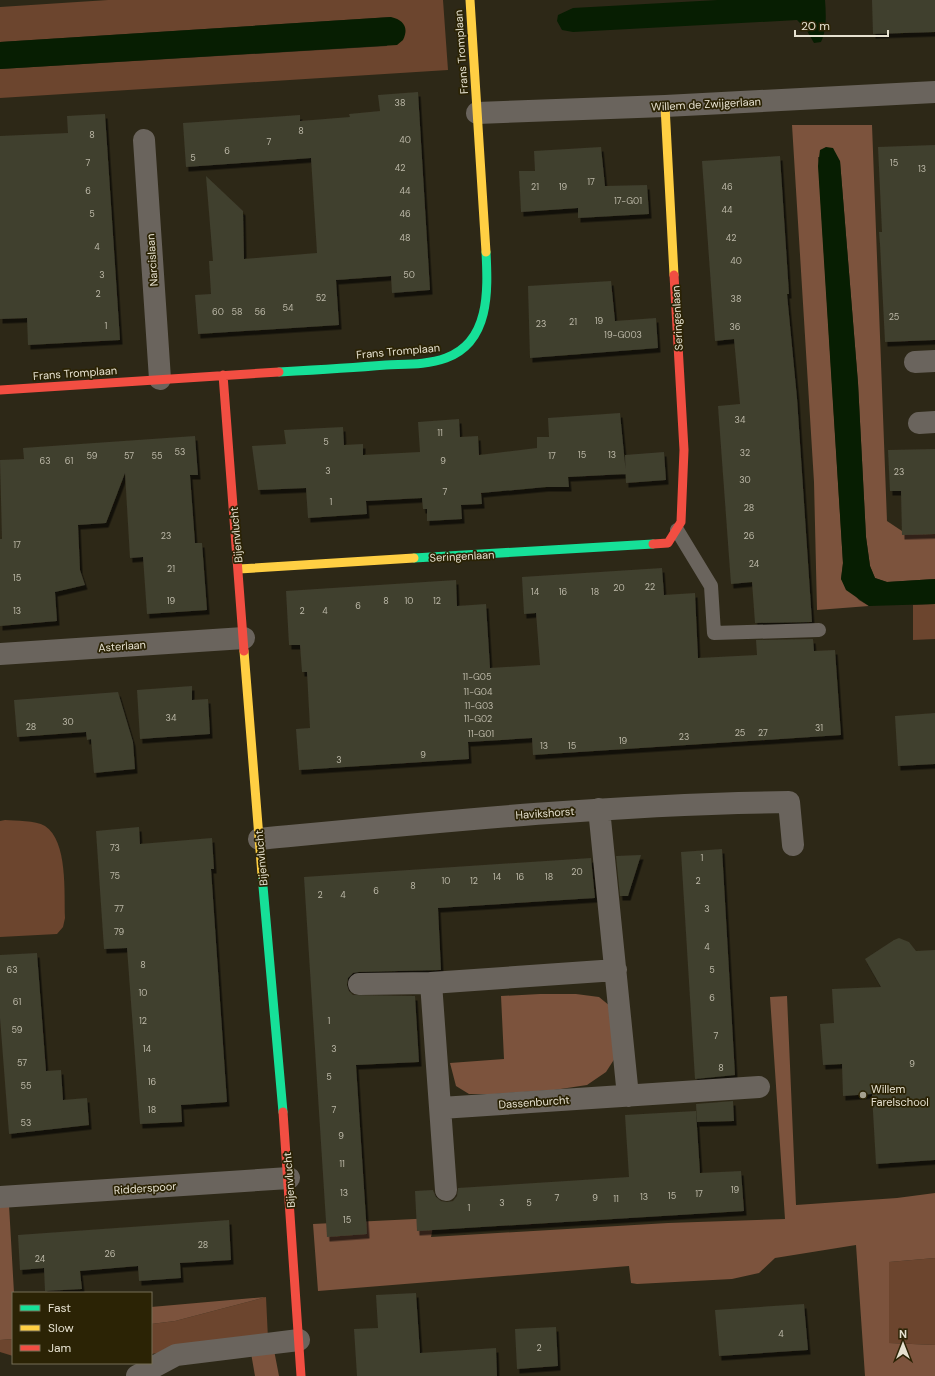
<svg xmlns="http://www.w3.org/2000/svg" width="935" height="1376" viewBox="0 0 935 1376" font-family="'DM Sans',sans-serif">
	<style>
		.green { fill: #6c452e }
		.forest { fill: #7c533d }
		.water { fill: #071e02 }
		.building { fill: #403f2e; filter: url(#shadow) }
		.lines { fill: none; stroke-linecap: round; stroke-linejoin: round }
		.lane { stroke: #6a645d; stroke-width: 14 }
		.street { stroke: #6a645d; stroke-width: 22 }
		.fast { stroke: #16e098; stroke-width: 9 }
		.slow { stroke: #ffcf43; stroke-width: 9 }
		.jam { stroke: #f24e42; stroke-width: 9 }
		.poi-dot { fill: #a5a08f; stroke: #2b2305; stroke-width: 1.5 }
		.labels { text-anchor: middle; stroke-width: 3.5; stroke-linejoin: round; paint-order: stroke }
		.number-label { font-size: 9px; fill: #bcb8a8 }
		.street-label { font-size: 11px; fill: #e6e1d0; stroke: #2b2305 }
		.poi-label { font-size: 11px; fill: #e6e1d0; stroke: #2b2305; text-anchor: start }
	</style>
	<defs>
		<filter id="shadow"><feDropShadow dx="2.5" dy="4.5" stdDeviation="0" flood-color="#0009"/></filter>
	</defs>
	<rect width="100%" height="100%" fill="#2d2817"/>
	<path class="green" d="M108,0H443L448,70L0,98V69L387,46L391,17L0,42V7Z
		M935,604V639L913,640V605Z
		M5,820C16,821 35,820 45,826C68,841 64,893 65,918L63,927L57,934L0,937V821Z
		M935,1258V1345L889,1343V1262Z
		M266,1297L268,1339L151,1354V1324L175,1321Z
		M13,1339V1356L0,1352V1340Z"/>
	<path class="forest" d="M792,125H872L887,521L905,533H935V579L887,582L875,578L870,566L866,537L858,383L840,161L818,157L843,563L841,579L859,600L869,606L817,610L814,482Z
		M540,994H576L599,997L610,1006L615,1058L606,1072L587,1085L554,1090L495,1094H469L456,1086L450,1063L504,1059L501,996Z
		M787,996L796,1205L897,1198L935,1193V1258L889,1262V1343L935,1345V1376H865L856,1245L775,1258L759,1273L732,1279L637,1284L631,1283L629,1266L318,1291L313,1224L435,1218L431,1237L668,1223L785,1219L770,997Z
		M9,1205L14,1293L13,1339L0,1340V1206Z
		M266,1297L175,1321L151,1324V1307Z
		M274,1350L279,1376H255L251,1353Z"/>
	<path class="water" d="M718,0H825C826,14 827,29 821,42L814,43L806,29L797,20L573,32L562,30L557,21L558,15L573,8Z
		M391,17C404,20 409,28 403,40L397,45L0,69V42Z
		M826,147L833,148L840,161L858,383L866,537L870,566L875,578L887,582L935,579V604L869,606L846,590L841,579L843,563L818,166L820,150Z"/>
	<path class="building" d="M872,0H935V32L873,34Z
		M418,92L430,290L392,293L391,276L336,280L339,325L198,334L195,295L211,294L209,261H213L206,176L243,211L244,259L317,253L311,158L186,167L183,123L300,115V121L350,117L349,114L380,111L378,95Z
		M105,114L120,340L28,345L27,318L0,319V136L68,133L67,116Z
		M935,145V340L885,342L880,244L879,232H882L878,147Z
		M601,147L605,186L647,185L649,214L578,218V208L521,212L519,171H535L534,151Z
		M780,156L789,294H787L797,398L812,622L755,623L752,582L731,584L718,406L740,404L734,339L715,341L702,161Z
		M611,281L615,321L656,318L658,348L530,358L528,286Z
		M620,413L626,474L568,477L569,487H546L481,493L482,504L461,505L462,519L427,521V509H423L422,498L366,501L367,514L308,518L306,488L258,490L252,446L286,444L284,430L343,427L344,445L363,444V455L420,452L418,422L459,419L460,437L478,436L479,455L537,448V437H549L548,418Z
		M195,436L198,475H190L195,543H202L207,610L147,614L143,557L130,558L125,473L106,523L78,525L80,570L85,585L55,592L57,621L0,626V539H2L0,460L24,459L23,448Z
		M935,449V534L902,535L901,491H890L888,450Z
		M664,452L666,480L626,483L625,455Z
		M662,568L664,595L695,593L698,658L757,655L756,640L813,639L814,651L835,650L841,735L533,755L532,738L468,742L469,759L299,770L296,729L310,728L307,672H302L300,645H289L286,591L456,580L457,606L486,604L490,668L540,665L536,613L524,614L522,577Z
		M192,686V700L208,699L210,734L140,739L137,690Z
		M118,692L133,742L135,769L94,773L91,739L87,740L86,732L17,737L14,700Z
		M935,713V764L898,766L895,716Z
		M139,827L140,844L212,838L214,869H211L227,1102L181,1105L182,1122L140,1124L127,948L104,949L96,831Z
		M722,849L735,1075L695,1079L681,852Z
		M641,855L628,896H620L616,856Z
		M591,858L595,898L438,908L441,970L359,972L353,973L348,978L347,985L349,991L353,995L415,996L419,1062L356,1065L367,1234L327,1237L304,877Z
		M899,938L909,942L916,951L935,950V1160L876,1164L872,1094L843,1096L842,1064L823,1065L820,1024L834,1023L832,989L881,987L865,959L894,940Z
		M37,953L46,1071L61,1070L63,1100L87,1098L89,1125L9,1134L0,1018V955Z
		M733,1101L734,1121L697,1122L696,1104Z
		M696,1111L700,1173L741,1171L744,1211L417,1231L415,1191L433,1190L436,1197L441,1201L447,1202L453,1201L457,1196L458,1188L629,1177L625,1115Z
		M229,1220L231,1260L180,1263L181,1278L139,1281L138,1266L80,1271L82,1289L45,1291L44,1268L20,1270L18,1235Z
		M416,1293L420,1353L496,1348L497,1376H357L354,1329L378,1328L376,1295Z
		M804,1304L808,1350L719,1356L715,1310Z
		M556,1327L558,1366L517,1369L515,1329Z"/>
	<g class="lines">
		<path class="lane" d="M677,530L711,586L714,633L819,630"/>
		<path class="street" d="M477,113L665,106L935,92
			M144,140L160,379
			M915,362L935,361
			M919,423L935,422
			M0,654L244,638
			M599,809L628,1096
			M259,839C435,822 612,804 789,802L793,845
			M431,983L446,1190
			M359,984L431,983L616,970
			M441,1108L759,1087
			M0,1197L289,1178
			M137,1376L176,1355L299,1340"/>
		<path class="fast" d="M279,372C315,370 350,368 386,365C406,364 427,365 446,358C490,342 488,291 486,252
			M414,558L653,544
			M262,875L283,1112"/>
		<path class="slow" d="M470,0L486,252
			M665,106L674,275
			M239,569L414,558
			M244,651L262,875"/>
		<path class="jam" d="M223,375L244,651
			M0,390L279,372
			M653,544L668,543L681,522L684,450L674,275
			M283,1112L301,1376"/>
	</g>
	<circle class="poi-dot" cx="863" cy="1095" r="4"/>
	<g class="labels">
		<g class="number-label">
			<text x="400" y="106">38</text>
			<text x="301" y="134">8</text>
			<text x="92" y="138">8</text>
			<text x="405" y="143">40</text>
			<text x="269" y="145">7</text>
			<text x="227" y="154">6</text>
			<text x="193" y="161">5</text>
			<text x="88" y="166">7</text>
			<text x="894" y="166">15</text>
			<text x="400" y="171">42</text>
			<text x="922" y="172">13</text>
			<text x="591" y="185">17</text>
			<text x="535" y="190">21</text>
			<text x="563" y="190">19</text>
			<text x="727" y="190">46</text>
			<text x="88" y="194">6</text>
			<text x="405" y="194">44</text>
			<text x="628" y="204">17-G01</text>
			<text x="727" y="213">44</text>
			<text x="92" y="217">5</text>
			<text x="405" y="217">46</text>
			<text x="405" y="241">48</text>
			<text x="731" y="241">42</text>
			<text x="97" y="250">4</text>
			<text x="736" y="264">40</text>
			<text x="102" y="278">3</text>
			<text x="409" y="278">50</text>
			<text x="98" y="297">2</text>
			<text x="321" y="301">52</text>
			<text x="736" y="302">38</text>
			<text x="288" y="311">54</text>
			<text x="218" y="315">60</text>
			<text x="237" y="315">58</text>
			<text x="260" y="315">56</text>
			<text x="894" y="320">25</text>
			<text x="599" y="324">19</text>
			<text x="573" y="325">21</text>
			<text x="541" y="327">23</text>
			<text x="106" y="329">1</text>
			<text x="735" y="330">36</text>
			<text x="623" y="338">19-G003</text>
			<text x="740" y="423">34</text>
			<text x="440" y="436">11</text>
			<text x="326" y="445">5</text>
			<text x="180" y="455">53</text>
			<text x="745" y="456">32</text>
			<text x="582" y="458">15</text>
			<text x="612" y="458">13</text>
			<text x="92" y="459">59</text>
			<text x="129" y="459">57</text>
			<text x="157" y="459">55</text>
			<text x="552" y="459">17</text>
			<text x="45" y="464">63</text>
			<text x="69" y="464">61</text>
			<text x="443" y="464">9</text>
			<text x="328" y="474">3</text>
			<text x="899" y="475">23</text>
			<text x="745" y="483">30</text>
			<text x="445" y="495">7</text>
			<text x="331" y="505">1</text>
			<text x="749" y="511">28</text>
			<text x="166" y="539">23</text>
			<text x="749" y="539">26</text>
			<text x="17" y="548">17</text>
			<text x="754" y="567">24</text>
			<text x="171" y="572">21</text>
			<text x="17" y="581">15</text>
			<text x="650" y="590">22</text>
			<text x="619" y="591">20</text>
			<text x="535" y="595">14</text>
			<text x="563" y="595">16</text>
			<text x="595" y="595">18</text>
			<text x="171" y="604">19</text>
			<text x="386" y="604">8</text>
			<text x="409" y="604">10</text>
			<text x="437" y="604">12</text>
			<text x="358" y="609">6</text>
			<text x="17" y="614">13</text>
			<text x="302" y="614">2</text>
			<text x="325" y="614">4</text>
			<text x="477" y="680">11-G05</text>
			<text x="478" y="695">11-G04</text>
			<text x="479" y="709">11-G03</text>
			<text x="171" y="721">34</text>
			<text x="478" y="722">11-G02</text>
			<text x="68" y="725">30</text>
			<text x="31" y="730">28</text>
			<text x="819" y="731">31</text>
			<text x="740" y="736">25</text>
			<text x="763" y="736">27</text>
			<text x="481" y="737">11-G01</text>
			<text x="684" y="740">23</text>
			<text x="623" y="744">19</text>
			<text x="544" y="749">13</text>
			<text x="572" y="749">15</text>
			<text x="423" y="758">9</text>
			<text x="339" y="763">3</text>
			<text x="115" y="851">73</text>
			<text x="702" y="861">1</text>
			<text x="577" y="875">20</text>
			<text x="115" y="879">75</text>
			<text x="497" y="880">14</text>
			<text x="520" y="880">16</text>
			<text x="549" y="880">18</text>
			<text x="446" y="884">10</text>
			<text x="474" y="884">12</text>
			<text x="698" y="884">2</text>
			<text x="413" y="889">8</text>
			<text x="376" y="894">6</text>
			<text x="320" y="898">2</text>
			<text x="343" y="898">4</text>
			<text x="119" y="912">77</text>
			<text x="707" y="912">3</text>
			<text x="119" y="935">79</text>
			<text x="707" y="950">4</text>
			<text x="143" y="968">8</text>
			<text x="12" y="973">63</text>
			<text x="712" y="973">5</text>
			<text x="143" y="996">10</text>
			<text x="712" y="1001">6</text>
			<text x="17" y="1005">61</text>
			<text x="143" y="1024">12</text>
			<text x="329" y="1024">1</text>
			<text x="17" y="1033">59</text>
			<text x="716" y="1039">7</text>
			<text x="147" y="1052">14</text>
			<text x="334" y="1052">3</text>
			<text x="22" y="1066">57</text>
			<text x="912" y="1067">9</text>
			<text x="721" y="1071">8</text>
			<text x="329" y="1080">5</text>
			<text x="152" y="1085">16</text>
			<text x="26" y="1089">55</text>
			<text x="152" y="1113">18</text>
			<text x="334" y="1113">7</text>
			<text x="26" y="1126">53</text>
			<text x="341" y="1139">9</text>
			<text x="342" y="1167">11</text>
			<text x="735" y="1193">19</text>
			<text x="344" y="1196">13</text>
			<text x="699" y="1197">17</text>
			<text x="672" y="1199">15</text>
			<text x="644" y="1200">13</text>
			<text x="557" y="1201">7</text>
			<text x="595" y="1201">9</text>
			<text x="616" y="1202">11</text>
			<text x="502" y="1206">3</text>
			<text x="529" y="1206">5</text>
			<text x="469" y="1211">1</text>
			<text x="347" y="1223">15</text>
			<text x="203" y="1248">28</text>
			<text x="110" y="1257">26</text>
			<text x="40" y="1262">24</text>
			<text x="781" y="1337">4</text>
			<text x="539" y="1351">2</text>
		</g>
		<g class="street-label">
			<text transform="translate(461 52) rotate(-94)" y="4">Frans Tromplaan</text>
			<text transform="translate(706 104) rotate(-3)" y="4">Willem de Zwijgerlaan</text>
			<text transform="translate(152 260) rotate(-94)" y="4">Narcislaan</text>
			<text transform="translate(677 318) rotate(-93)" y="4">Seringenlaan</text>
			<text transform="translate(398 351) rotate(-5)" y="4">Frans Tromplaan</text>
			<text transform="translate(75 373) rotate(-4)" y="4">Frans Tromplaan</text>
			<text transform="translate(236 535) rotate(-95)" y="4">Bijenvlucht</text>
			<text transform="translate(462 556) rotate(-3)" y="4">Seringenlaan</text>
			<text transform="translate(122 646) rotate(-4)" y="4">Asterlaan</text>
			<text transform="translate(545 813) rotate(-4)" y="4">Havikshorst</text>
			<text transform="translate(261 858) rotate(-95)" y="4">Bijenvlucht</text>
			<text transform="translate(534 1102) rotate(-4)" y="4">Dassenburcht</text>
			<text transform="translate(289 1180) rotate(-94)" y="4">Bijenvlucht</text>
			<text transform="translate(145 1188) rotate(-4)" y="4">Ridderspoor</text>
		</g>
		<g class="poi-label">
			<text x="871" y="1093">Willem<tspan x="871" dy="13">Farelschool</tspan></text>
		</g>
	</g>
	<rect x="12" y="1292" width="140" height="72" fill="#2b2305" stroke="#766f56"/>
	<rect x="20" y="1305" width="20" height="6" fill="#16e098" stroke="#766f56"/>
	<text x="48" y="1312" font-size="12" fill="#e6e1d0">Fast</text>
	<rect x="20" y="1325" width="20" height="6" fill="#ffcf43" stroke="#766f56"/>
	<text x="48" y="1332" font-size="12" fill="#e6e1d0">Slow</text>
	<rect x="20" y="1345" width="20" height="6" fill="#f24e42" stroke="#766f56"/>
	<text x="48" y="1352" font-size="12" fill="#e6e1d0">Jam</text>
	<g transform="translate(903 1344)" stroke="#2b2305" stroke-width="3" paint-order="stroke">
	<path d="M0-3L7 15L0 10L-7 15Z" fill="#e6e1d0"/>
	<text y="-6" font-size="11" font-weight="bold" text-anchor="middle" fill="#e6e1d0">N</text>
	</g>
	<path d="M795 30v6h93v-6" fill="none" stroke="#e6e1d0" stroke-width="2"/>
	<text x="801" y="30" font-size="12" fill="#e6e1d0" stroke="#2b2305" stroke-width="3" paint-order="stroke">20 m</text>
</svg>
